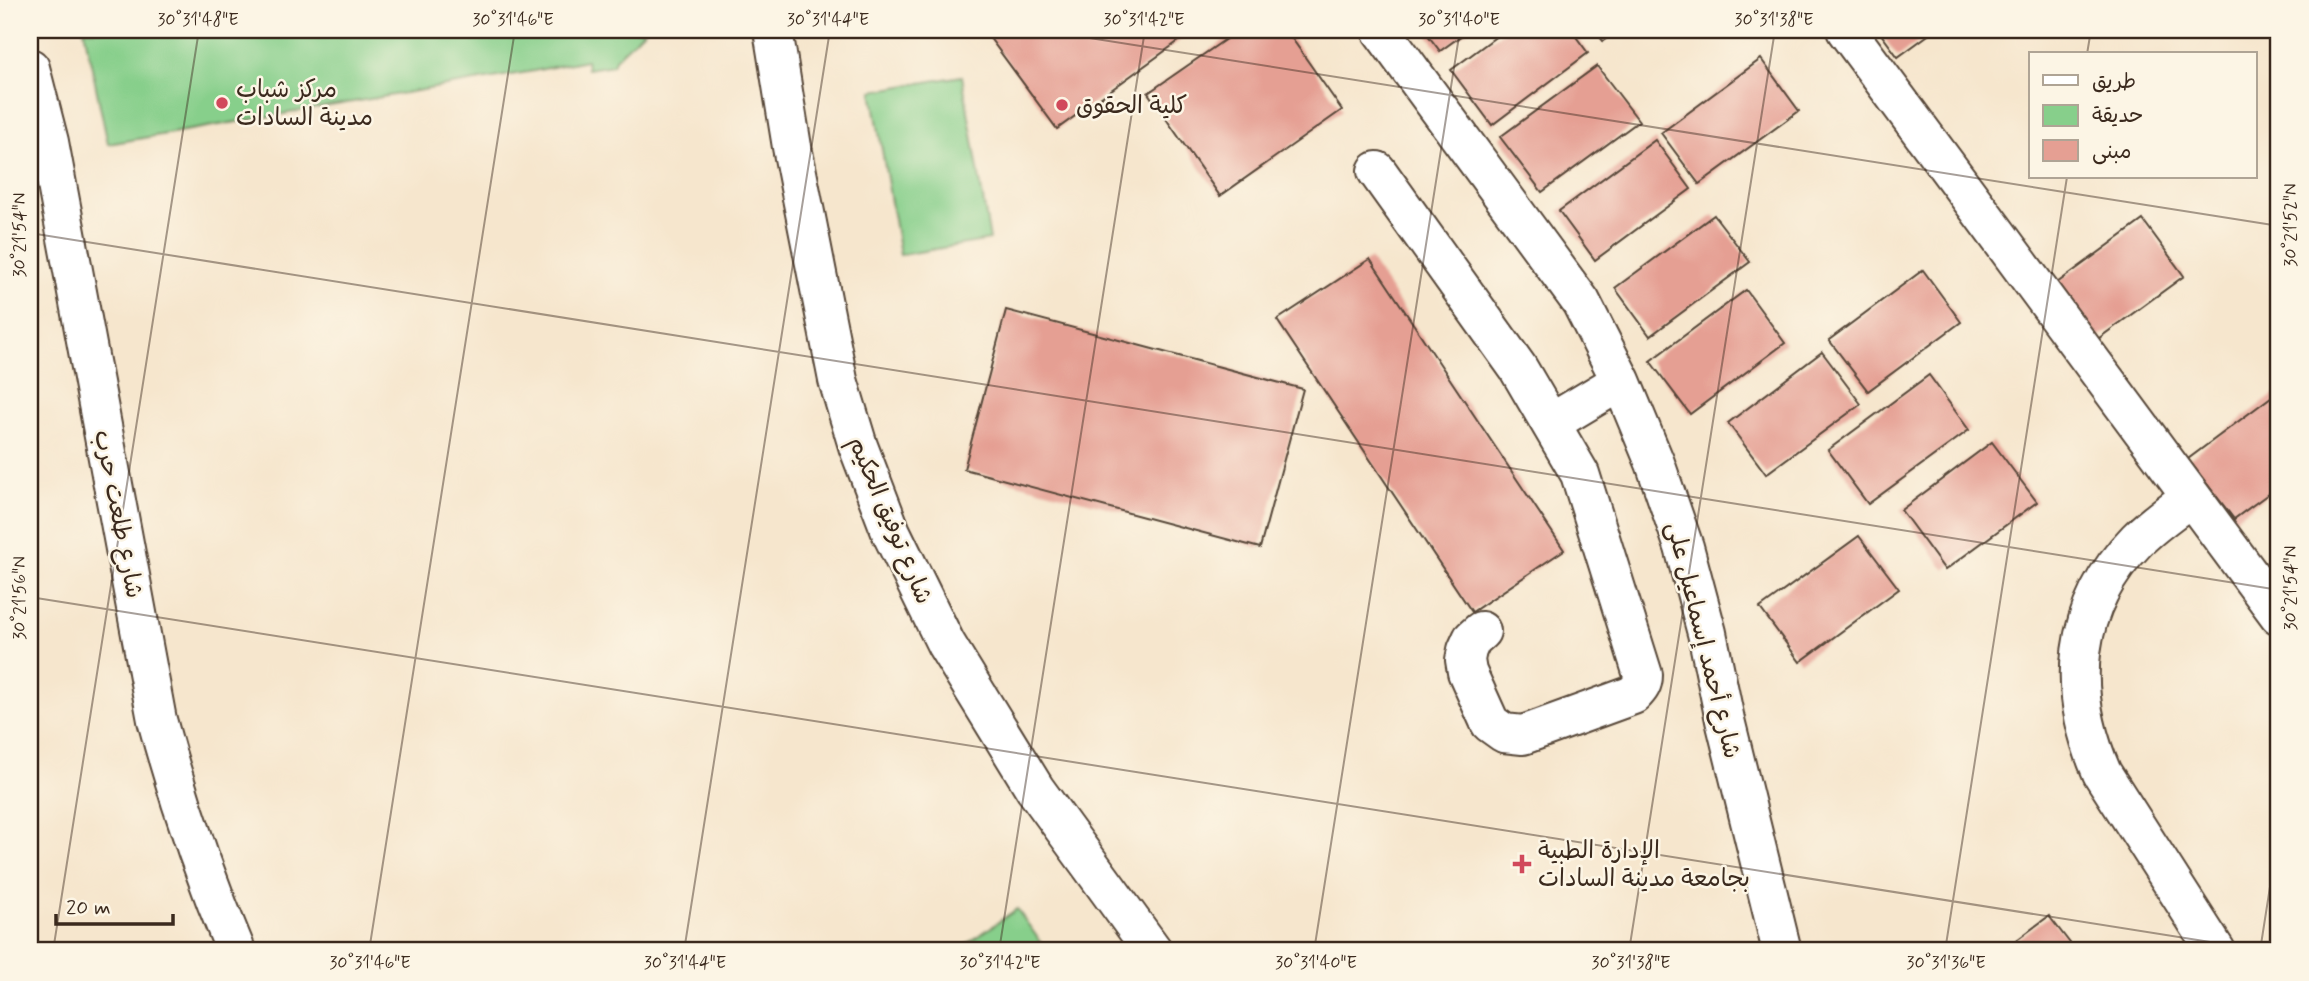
<svg xmlns="http://www.w3.org/2000/svg" width="2309" height="981" viewBox="0 0 2309 981" font-family="Mynerve,'Playpen Sans Arabic',sans-serif">
	<style>
		.green { fill: #87cf8b; stroke: #617c54; stroke-width: 2 }
		.building { fill: #e59f93 }
		.lines { fill: none; stroke-linecap: round; stroke-linejoin: round }
		.minor-casing { stroke: #574638; stroke-width: 42 }
		.minor { stroke: #fff; stroke-width: 38 }
		.ticks { fill: none; stroke: #3b2a1e; stroke-width: 2; stroke-opacity: 0.45 }
		.poi-dot { fill: #d1495b; stroke: #fcf5e5; stroke-width: 2.5 }
		.labels { text-anchor: middle; stroke-width: 5; stroke-linejoin: round; paint-order: stroke }
		.poi-label { font-size: 24px; fill: #3b2a1e; stroke: #fcf5e5; text-anchor: start }
		.street-label { font-size: 24px; fill: #3b2a1e; stroke: #fcf5e5 }
		.neatline { fill: none; stroke: #3b2a1e; stroke-width: 2.5 }
		.ticks-label { font-size: 18px; text-anchor: middle; fill: #3b2a1e }
	</style>
	<rect width="100%" height="100%" fill="#fcf5e5"/>
	<filter id="ink" filterUnits="userSpaceOnUse"><feTurbulence type="fractalNoise" baseFrequency=".0143" numOctaves="2"/><feDisplacementMap in="SourceGraphic" scale="14" xChannelSelector="R" yChannelSelector="G"/><feConvolveMatrix kernelMatrix="1 2 1 2 8 2 1 2 1" color-interpolation-filters="sRGB"/></filter>
	<filter id="wash" filterUnits="userSpaceOnUse"><feTurbulence type="fractalNoise" baseFrequency=".00686" numOctaves="4" result="noise"/><feDisplacementMap in="SourceGraphic" scale="28" xChannelSelector="R" yChannelSelector="G"/><feGaussianBlur stdDeviation="1.57" result="paint"/><feColorMatrix in="noise" values="0 0 0 0 0 0 0 0 0 0 0 0 0 0 0 0 0 1.4 0 .05"/><feComposite in="paint" operator="in"/></filter>
	<g filter="url(#wash)">
		<rect width="100%" height="100%" fill="#f6e6cd"/>
		<path class="green" d="M84,30H645L615,59L613,65L587,69L586,60L534,71L108,144Z
			M962,76L990,240L900,255L872,91Z
			M1017,909L1047,951H957Z"/>
		<g id="blocks">
			<path class="building" d="M984,30H1194L1057,129Z
				M1239,30H1286L1342,110L1220,196L1148,93Z
				M1424,30H1469L1440,51Z
				M1505,30H1571L1588,53L1492,125L1451,70Z
				M1595,30H1618L1603,41Z
				M1878,30H1935L1898,57Z
				M1761,59L1799,111L1699,184L1661,133Z
				M1597,66L1639,121L1542,192L1500,137Z
				M1655,140L1691,189L1595,260L1559,211Z
				M1714,215L1750,262L1650,336L1615,288Z
				M2143,220L2184,276L2084,349L2042,294Z
				M1370,259L1564,550L1472,612L1277,320Z
				M1923,270L1961,322L1868,391L1829,340Z
				M1746,290L1785,343L1690,414L1650,361Z
				M1006,310L1303,389L1260,548L964,469Z
				M1822,352L1861,404L1766,474L1728,423Z
				M1929,375L1969,430L1868,504L1828,450Z
				M2279,391V486L2234,519L2188,459Z
				M1992,442L2037,502L1945,570L1901,510Z
				M1859,536L1899,589L1800,662L1760,608Z
				M2049,916L2076,951H2002Z"/>
		</g>
	</g>
	<g filter="url(#ink)">
		<use href="#blocks" fill-opacity="0" stroke="#574638" stroke-width="2"/>
		<g class="lines">
			<g class="minor-casing">
				<path id="minor" d="M773,30L792,147L838,380L858,446L891,532L946,644L1035,789L1153,951
					M1381,30L1581,302L1621,381L1655,463L1684,547L1707,633L1725,720L1782,951
					M1846,30L2279,615
					M30,68L49,142L157,720C179,802 203,873 236,951
					M1377,171L1518,368L1580,474L1643,675C1643,684 1640,688 1633,695L1523,735L1504,733L1490,723L1467,672L1465,660L1467,650L1472,639L1481,631
					M1551,423L1621,381
					M2191,497C2173,510 2153,524 2137,540C2071,608 2066,690 2102,773L2216,951"/>
			</g>
			<use href="#minor" class="minor"/>
		</g>
	</g>
	<path class="ticks" d="M1039,30L2279,226M2087,54L2091,30M30,233L2279,590M30,597L2267,951M53,951L199,30M369,951L515,30M684,951L830,30M999,951L1145,30M1314,951L1460,30M1629,951L1775,30M1945,951L2067,177M2260,951L2279,829"/>
	<g class="poi-dot">
		<circle cx="222" cy="103" r="7"/>
		<circle cx="1062" cy="105" r="7"/>
		<path d="M1518.5 853.5h7v7h7v7h-7v7h-7v-7h-7v-7h7z"/>
	</g>
	<g class="labels">
		<g class="poi-label">
			<text x="236" y="97">مركز شباب<tspan x="236" dy="28">مدينة السادات</tspan></text>
			<text x="1076" y="113">كلية الحقوق</text>
			<text x="1538" y="858">الإدارة الطبية<tspan x="1538" dy="28">بجامعة مدينة السادات</tspan></text>
		</g>
		<g class="street-label">
			<text transform="translate(119 514) rotate(79)" y="8">شارع طلعت حرب</text>
			<text transform="translate(891 520) rotate(67)" y="8">شارع توفيق الحكيم</text>
			<text transform="translate(1704 640) rotate(76)" y="8">شارع أحمد إسماعيل على</text>
		</g>
	</g>
	<rect width="2309" height="981" fill="none" stroke="#fcf5e5" stroke-width="77"/>
	<rect x="2029" y="52" width="228" height="126" fill="#fcf5e5" stroke="#afa495" stroke-width="2"/>
	<rect x="2043" y="75" width="35" height="10" fill="#ffffff" stroke="#afa495" stroke-width="2"/>
	<text x="2092" y="88" font-size="21" fill="#3b2a1e">طريق</text>
	<rect x="2043" y="105" width="35" height="21" fill="#87cf8b" stroke="#afa495" stroke-width="2"/>
	<text x="2092" y="122" font-size="21" fill="#3b2a1e">حديقة</text>
	<rect x="2043" y="140" width="35" height="21" fill="#e59f93" stroke="#afa495" stroke-width="2"/>
	<text x="2092" y="158" font-size="21" fill="#3b2a1e">مبنى</text>
	<path d="M56 914v10h117v-10" fill="none" stroke="#3b2a1e" stroke-width="3.5"/>
	<text x="66" y="914" font-size="21" fill="#3b2a1e" stroke="#fcf5e5" stroke-width="5" paint-order="stroke">20 m</text>
	<rect x="38" y="38" width="2232" height="904" class="neatline"/>
	<g class="ticks-label">
		<text x="198" y="25">30°31'48"E</text>
		<text x="513" y="25">30°31'46"E</text>
		<text x="828" y="25">30°31'44"E</text>
		<text x="1144" y="25">30°31'42"E</text>
		<text x="1459" y="25">30°31'40"E</text>
		<text x="1774" y="25">30°31'38"E</text>
		<text transform="translate(2290 225) rotate(-90)" y="6">30°21'52"N</text>
		<text transform="translate(19 235) rotate(-90)" y="6">30°21'54"N</text>
		<text transform="translate(2290 588) rotate(-90)" y="6">30°21'54"N</text>
		<text transform="translate(19 598) rotate(-90)" y="6">30°21'56"N</text>
		<text x="370" y="968">30°31'46"E</text>
		<text x="685" y="968">30°31'44"E</text>
		<text x="1000" y="968">30°31'42"E</text>
		<text x="1316" y="968">30°31'40"E</text>
		<text x="1631" y="968">30°31'38"E</text>
		<text x="1946" y="968">30°31'36"E</text>
	</g>
</svg>
